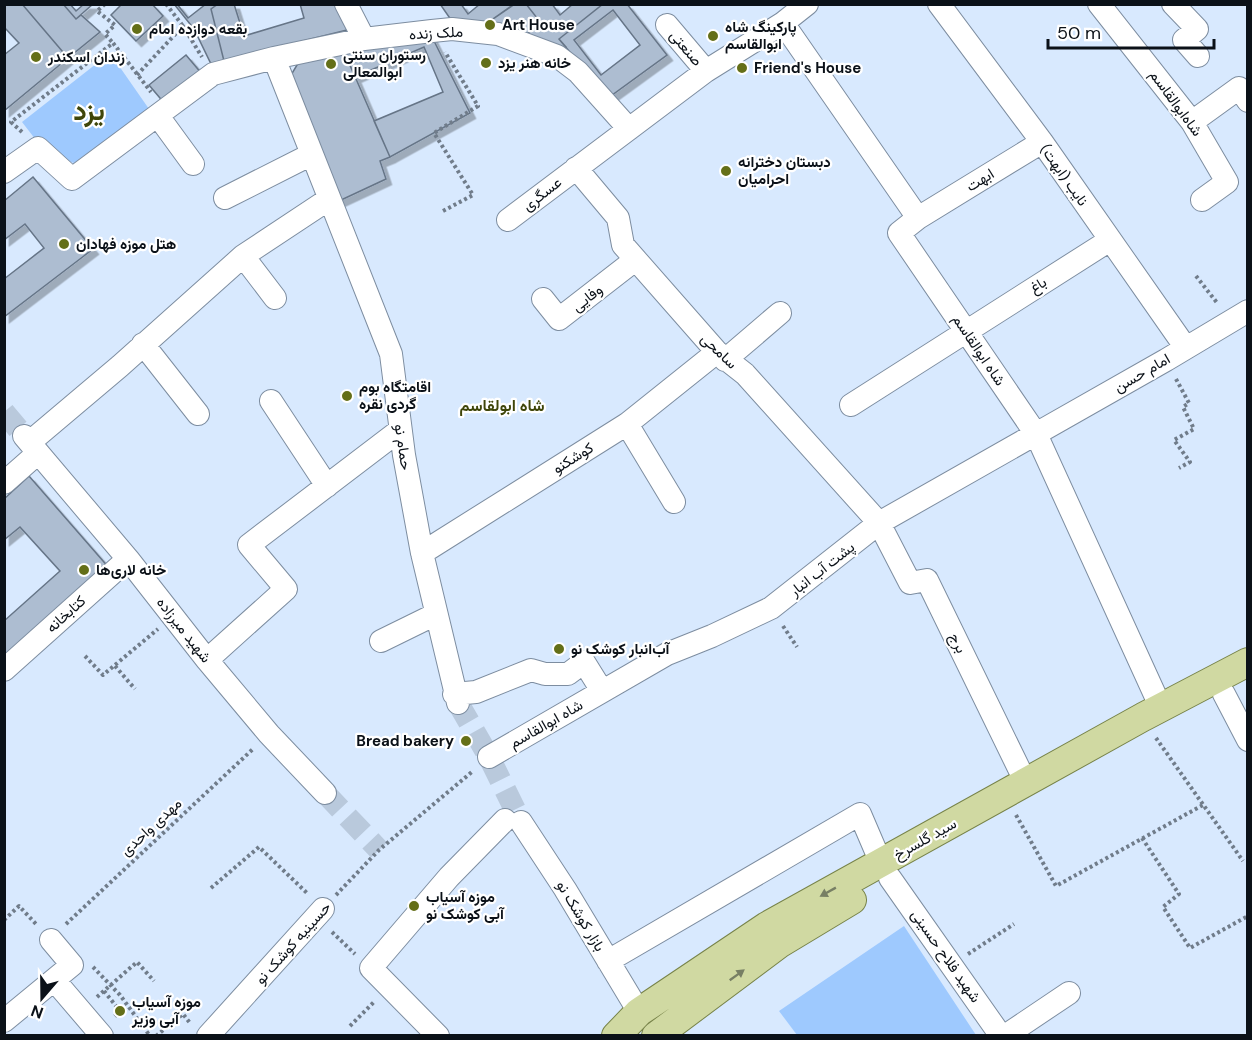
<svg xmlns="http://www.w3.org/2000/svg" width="1252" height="1040" viewBox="0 0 1252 1040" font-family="'DM Sans',Vazirmatn,sans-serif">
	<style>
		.green { fill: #9ec9fe }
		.building { fill: #adbdd1; stroke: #667587; stroke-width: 1.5; fill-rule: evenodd; filter: url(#shadow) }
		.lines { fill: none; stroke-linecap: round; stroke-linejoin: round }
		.minor-tunnel { stroke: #b9c9dc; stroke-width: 22; stroke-dasharray: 22 11; stroke-linecap: butt }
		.minor-casing { stroke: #7d8da0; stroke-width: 24 }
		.major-casing { stroke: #778349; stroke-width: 30 }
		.path { stroke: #707c8a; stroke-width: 4; stroke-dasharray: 3 3; stroke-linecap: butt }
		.minor { stroke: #fff; stroke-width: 22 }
		.major { stroke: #d0d9a2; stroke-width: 28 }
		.oneway { fill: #777f64 }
		.poi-dot { fill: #646f18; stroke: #fff; stroke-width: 2 }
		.labels { text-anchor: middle; stroke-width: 4.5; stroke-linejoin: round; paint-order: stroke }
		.poi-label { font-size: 15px; font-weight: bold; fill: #0b1118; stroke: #fff; text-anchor: start }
		.street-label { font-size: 15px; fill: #0b1118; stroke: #fff }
		.neighbourhood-label { font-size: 16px; font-weight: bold; fill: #3f460a; stroke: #fff }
		.town-label { font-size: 27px; font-weight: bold; fill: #3f460a; stroke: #fff }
	</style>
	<defs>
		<filter id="shadow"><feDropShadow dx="5.5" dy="5.5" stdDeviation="0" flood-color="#0004"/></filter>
	</defs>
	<rect width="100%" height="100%" fill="#d8e9fe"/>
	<path class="green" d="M110,53L149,109L74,163L46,153L22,122Z
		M904,926L976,1035H797L779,1011Z"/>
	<path class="building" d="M4,4H22L68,58L4,111V55L19,43L4,27Z
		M22,4H63L76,19L81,15L100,32L68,58Z
		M63,4H70L76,11L84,4H93L76,19Z
		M122,4H152L163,16L136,41L111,15Z
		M174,4H177L188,18L206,4H218L211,9L225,65L213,68L194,29Z
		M218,4H234L244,36L304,18L300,4L354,5L351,29L291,44L225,65L211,9Z
		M440,4H461L468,14L480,4H514L480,28L456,27Z
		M515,4H526L541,23L523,37L480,28Z
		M526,4H552L560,15L573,4H603L559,39L566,47L561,52L523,37L541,23Z
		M603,4H627L667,55L608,98L559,39ZM613,10L640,45L601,75L574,40Z
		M431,35L470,113L390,157L374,121L443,92L424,47L355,77L343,49Z
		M343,49L390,157L380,161L386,179L339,201L291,75L300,60Z
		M186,55L202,74L165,104L149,85Z
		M33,177L93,249L4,317V279L44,248L25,224L4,240V201Z
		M29,476L110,569L4,662V621L60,571L20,527L4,540V499Z"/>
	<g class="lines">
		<path class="minor-tunnel" d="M4,412L24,436
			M458,703L489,757L521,822
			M325,793L379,850"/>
		<g class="minor-casing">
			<path id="minor" d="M346,4L364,39
				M939,4L1042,142L1186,348
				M1099,4L1192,122L1227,182L1202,200
				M1173,4L1197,29L1184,40L1198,56
				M783,23L918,218L899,233L1036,434L1161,708
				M667,25L706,71
				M274,58L391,354L404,455L422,553L458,703
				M158,116L193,164
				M1192,122L1239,88L1248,101
				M576,168L618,218L623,245L717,352L745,374L879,523L910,583L927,580L1026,783
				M4,172L38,148L72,179L213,74L274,58L364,39L432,31L452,29L498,34L557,56L578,72L629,129
				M225,198L312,154
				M918,218L1042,142
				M508,220L706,71L783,23L807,4
				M243,256L275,298
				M543,299L559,319L635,260
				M143,344L198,414
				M725,360L780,313
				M271,401L327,486
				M851,405L1110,240
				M627,424L674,502
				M24,436L128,559L207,660L269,734L325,793
				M30,442L120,366L243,256L329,199
				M4,483L38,453
				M422,553L627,424L717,352
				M381,641L436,614
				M207,660L286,589L249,545L400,430
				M4,670L128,559
				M454,694L476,692L531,670L545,674H568L584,662L602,691
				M1224,694L1248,740
				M489,757L667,654L712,636L771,608L879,523L1166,360L1248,311
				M521,822L565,889L639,1012
				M890,878L1001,1036
				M608,961L860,814L881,863
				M55,981L102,1036
				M4,1021L72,965L51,940
				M208,1036L323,909
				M438,1036L371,968L449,877L505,820
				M1005,1036L1069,993"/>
		</g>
		<g class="major-casing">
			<path id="major" d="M616,1036L639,1012L767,926L1143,717L1248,662
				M656,1036L779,944L852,900"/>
		</g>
		<path class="path" d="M105,4L97,11L115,25L105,34L113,43
			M166,4L183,26
			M137,75L183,26L202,57
			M22,132L11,122L113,43L151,92
			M443,211L473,195L434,133L478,106L445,52
			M1196,276L1218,304
			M1176,379L1189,403L1183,407L1194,429L1174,440L1190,462L1179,468
			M783,626L797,647
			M85,656L103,675L158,629
			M115,666L135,689
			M1156,738L1243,861
			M1016,815L1056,886L1203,805
			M1142,838L1179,894L1163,907L1190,948L1248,916
			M211,888L259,847L308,894
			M336,895L379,850L473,771
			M4,920L19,906L36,924
			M66,924L253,749
			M332,932L355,954
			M968,954L1014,924
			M93,967L120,995L150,1036
			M104,991L120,1011L113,1018
			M97,997L137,962L154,981
			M350,1026L375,1001
			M156,1036L183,1014L190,1023"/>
		<use href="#minor" class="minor"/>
		<use href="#major" class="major"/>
	</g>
	<defs><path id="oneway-solid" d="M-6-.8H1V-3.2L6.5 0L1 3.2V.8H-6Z" transform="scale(1.5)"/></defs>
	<g class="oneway">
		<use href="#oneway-solid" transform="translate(828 892) rotate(151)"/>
		<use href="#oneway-solid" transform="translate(737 975) rotate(-36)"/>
	</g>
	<g class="poi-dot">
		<circle cx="490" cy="25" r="6"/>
		<circle cx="137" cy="29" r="6"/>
		<circle cx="713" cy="36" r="6"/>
		<circle cx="36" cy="57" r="6"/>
		<circle cx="486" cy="63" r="6"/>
		<circle cx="331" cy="64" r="6"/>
		<circle cx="742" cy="68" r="6"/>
		<circle cx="726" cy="171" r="6"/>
		<circle cx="64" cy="244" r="6"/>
		<circle cx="347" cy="396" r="6"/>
		<circle cx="84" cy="570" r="6"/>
		<circle cx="559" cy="649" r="6"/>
		<circle cx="466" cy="741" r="6"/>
		<circle cx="414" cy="906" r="6"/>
		<circle cx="120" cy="1011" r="6"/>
	</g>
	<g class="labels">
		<g class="poi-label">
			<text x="502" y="30">Art House</text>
			<text x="725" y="32">پارکینگ شاه<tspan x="725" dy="17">ابوالقاسم</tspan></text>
			<text x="149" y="34">بقعه دوازده امام</text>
			<text x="343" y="60">رستوران سنتی<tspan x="343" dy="17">ابوالمعالی</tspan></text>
			<text x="48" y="62">زندان اسکندر</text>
			<text x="498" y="68">خانه هنر یزد</text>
			<text x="754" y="73">Friend's House</text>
			<text x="738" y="167">دبستان دخترانه<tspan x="738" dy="17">احرامیان</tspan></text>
			<text x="76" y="249">هتل موزه فهادان</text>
			<text x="359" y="392">اقامتگاه بوم<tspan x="359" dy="17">گردی نقره</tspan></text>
			<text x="96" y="575">خانه لاری‌ها</text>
			<text x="571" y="654">آب‌انبار کوشک نو</text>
			<text x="454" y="746" text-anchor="end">Bread bakery</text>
			<text x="426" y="902">موزه آسیاب<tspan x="426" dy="17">آبی کوشک نو</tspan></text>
			<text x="132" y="1007">موزه آسیاب<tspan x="132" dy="17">آبی وزیر</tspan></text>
		</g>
		<g class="street-label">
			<text transform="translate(436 33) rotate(-3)" y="5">ملک زنده</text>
			<text transform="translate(686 48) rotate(50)" y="5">صنعتی</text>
			<text transform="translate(1176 103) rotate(54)" y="5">شاه‌ابوالقاسم</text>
			<text transform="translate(1064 175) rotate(55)" y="5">نایب (ابهت)</text>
			<text transform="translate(980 180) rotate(-32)" y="5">ابهت</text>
			<text transform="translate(542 194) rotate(-38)" y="5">عسگری</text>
			<text transform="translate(1038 285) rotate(-32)" y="5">باغ</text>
			<text transform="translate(587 298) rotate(-38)" y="5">وفایی</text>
			<text transform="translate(979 350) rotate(56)" y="5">شاه ابوالقاسم</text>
			<text transform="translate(719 351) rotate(44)" y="5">سامحی</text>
			<text transform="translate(1142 373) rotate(-30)" y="5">امام حسن</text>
			<text transform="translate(403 447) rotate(82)" y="5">حمام نو</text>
			<text transform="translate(573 458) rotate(-32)" y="5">کوشکنو</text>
			<text transform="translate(822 569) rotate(-38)" y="5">پشت آب انبار</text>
			<text transform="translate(66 614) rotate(-42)" y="5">کتابخانه</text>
			<text transform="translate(184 630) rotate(52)" y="5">شهید میرزاده</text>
			<text transform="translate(958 643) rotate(64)" y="5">برج</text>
			<text transform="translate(546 724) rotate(-30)" y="5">شاه ابوالقاسم</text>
			<text transform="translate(151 827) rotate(-43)" y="5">مهدی واحدی</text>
			<text transform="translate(925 839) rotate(-29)" y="5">سید گلسرخ</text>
			<text transform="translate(581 916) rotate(59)" y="5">بازار کوشک نو</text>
			<text transform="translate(293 943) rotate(-48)" y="5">حسینیه کوشک نو</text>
			<text transform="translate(946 956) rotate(55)" y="5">شهید فلاح حسینی</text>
		</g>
		<g class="neighbourhood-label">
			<text x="502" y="411">شاه ابولقاسم</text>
		</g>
		<g class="town-label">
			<text x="89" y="120">یزد</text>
		</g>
	</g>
	<rect width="1252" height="1040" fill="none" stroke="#0b1118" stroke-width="12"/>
	<g transform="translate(42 998) rotate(200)" stroke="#ffffff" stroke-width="4.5" paint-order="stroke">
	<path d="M0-4.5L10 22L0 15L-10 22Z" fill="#0b1118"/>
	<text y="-9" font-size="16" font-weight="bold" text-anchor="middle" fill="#0b1118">N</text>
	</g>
	<path d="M1048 39v9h166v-9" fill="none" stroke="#0b1118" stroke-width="3"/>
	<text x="1057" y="39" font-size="18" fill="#0b1118" stroke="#ffffff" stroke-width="4.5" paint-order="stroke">50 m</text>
</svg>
